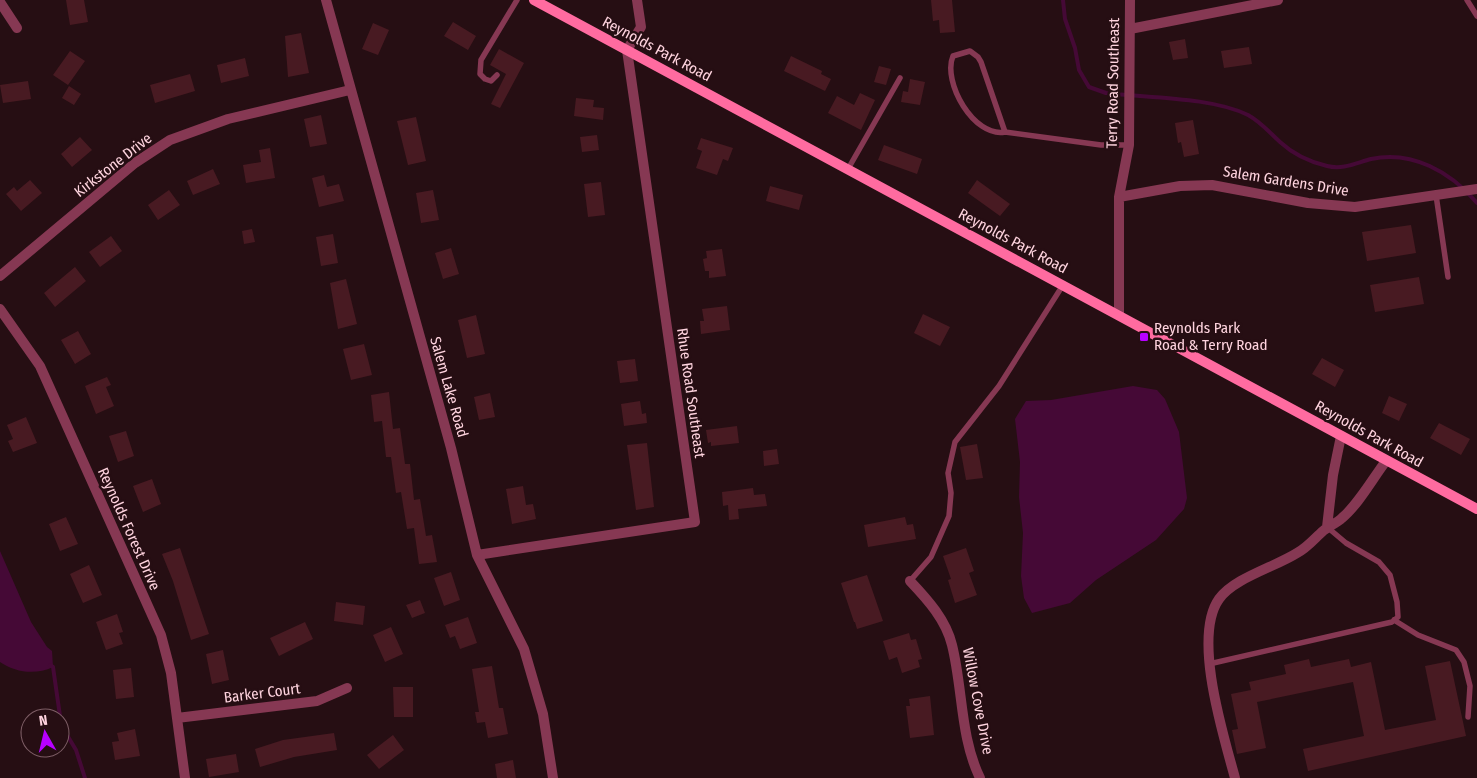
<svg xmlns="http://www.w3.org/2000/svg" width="1477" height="778" viewBox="0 0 1477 778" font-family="'Fira Sans Condensed',sans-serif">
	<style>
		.water { fill: #450936 }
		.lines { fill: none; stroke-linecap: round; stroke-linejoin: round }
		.stream { stroke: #450936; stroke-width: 4 }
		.building { fill: #481a22 }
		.service { stroke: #863853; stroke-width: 5.5 }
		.minor { stroke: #863853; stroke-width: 10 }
		.secondary { stroke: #ff6ba0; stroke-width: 10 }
		.poi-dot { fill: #b700ff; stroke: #260e13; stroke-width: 2 }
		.labels { text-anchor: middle; stroke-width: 5; stroke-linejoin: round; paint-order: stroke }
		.street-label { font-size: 15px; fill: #ffd4df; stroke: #260e13 }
		.poi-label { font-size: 15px; fill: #ffd4df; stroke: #260e13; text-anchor: start }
	</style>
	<rect width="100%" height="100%" fill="#260e13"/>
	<path class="water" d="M1133,386L1157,390L1165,399L1179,432L1187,498L1184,509L1156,540L1096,580L1070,603L1032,613L1024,598L1021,576L1023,533L1019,497L1020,462L1015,419L1026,401L1051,400Z
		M0,551L31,622L47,647L52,651L53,667C36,675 16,673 0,662Z"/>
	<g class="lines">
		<path class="stream" d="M1063,0L1065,19L1075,48L1079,70L1089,87L1106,93C1148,98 1212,97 1248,115C1261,122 1270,133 1280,142C1293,154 1310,162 1327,166C1343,170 1356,163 1371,159C1412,150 1451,172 1477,203
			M50,665L53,667L60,716L64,730L76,750L85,778"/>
	</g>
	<path class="building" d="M66,0H84L88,22L70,25Z
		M931,0H952L955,32L940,33L939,20L933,21Z
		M453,22L476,36L468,50L444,36Z
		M373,23L389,30L378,55L362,49Z
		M301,33L309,73L288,77L285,36Z
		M1185,39L1188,58L1173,60L1169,42Z
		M1249,47L1252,64L1224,68L1221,51Z
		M499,49L524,63L500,108L491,104L506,74L490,65Z
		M70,51L85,61L68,85L53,75Z
		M791,56L822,71L821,74L831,79L825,91L784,71Z
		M245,58L249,76L221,83L217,65Z
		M879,66L891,69L886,85L874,82Z
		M190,74L195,91L155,103L150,85Z
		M910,79L925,82L920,105L901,102L903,91L908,92Z
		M28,81L31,99L3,103L0,85Z
		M69,86L81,94L74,105L62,98Z
		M860,93L875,100L861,130L828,113L837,96L854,105Z
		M576,98L594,100L593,107L604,108L603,120L574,116Z
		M321,115L327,144L310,147L304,119Z
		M416,117L426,161L408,165L397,121Z
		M1193,120L1199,154L1184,157L1181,142L1178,143L1175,123Z
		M597,135L599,150L582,152L580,137Z
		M80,137L92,150L72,167L61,154Z
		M701,138L733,148L728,161L723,159L717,175L696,168L702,151L697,149Z
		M884,145L922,159L917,174L878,160Z
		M270,148L275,178L246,183L243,165L261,162L259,150Z
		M213,169L220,184L193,195L187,181Z
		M324,175L327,187L339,184L344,201L319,207L312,178Z
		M30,180L42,193L21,211L6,194L14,187L17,191Z
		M977,180L1010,204L1000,216L968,193Z
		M601,182L605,215L588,217L584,184Z
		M770,186L803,195L799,210L766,201Z
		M169,190L180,205L158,220L148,205Z
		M433,190L439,220L421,223L416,193Z
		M1411,225L1416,253L1367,261L1362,232Z
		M252,229L255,242L244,244L242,231Z
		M333,234L338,263L321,266L316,237Z
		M111,236L122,251L100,267L89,252Z
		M451,248L459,274L443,279L435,253Z
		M722,249L726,276L709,278V271H705L703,259L707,258L706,251Z
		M75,267L86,281L55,307L44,293Z
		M1419,277L1424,304L1375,312L1370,285Z
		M346,279L357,324L338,329L330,283Z
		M727,306L730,330L701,334L700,321H704L702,309Z
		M923,314L950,327L940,346L914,333Z
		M476,315L485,354L467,358L458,320Z
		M78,331L91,354L75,364L61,340Z
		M364,344L372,375L351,380L343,349Z
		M1322,358L1344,370L1335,387L1312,374Z
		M635,359L638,381L620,383L617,361Z
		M107,377L111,385L106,387L114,406L96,414L85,386Z
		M389,392L393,429L400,428L405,464H410L414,500L420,499L426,536L432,535L437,562L419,564L414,528L407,529L401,492L396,493L391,457H386L382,421L374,422L371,395Z
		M490,393L495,417L479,420L474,397Z
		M1389,396L1407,404L1399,421L1382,413Z
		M640,401L642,414L646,413L647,423L624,426L621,404Z
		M26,417L37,443L13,452L8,441L13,439L7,425Z
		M1439,423L1470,439L1461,455L1430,438Z
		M737,426L739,443L711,446V442L708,443L706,430Z
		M126,431L134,456L118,462L109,436Z
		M647,443L654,507L636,510L627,445Z
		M977,444L983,478L966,480L960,447Z
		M777,449L779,464L764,466L763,451Z
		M152,479L161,504L143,512L133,486Z
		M523,486L526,505L533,504L536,519L512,524L506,489Z
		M753,488L754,495L765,494L767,506L738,509L739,519L729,520L728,505L723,506L722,492Z
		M66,517L78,544L60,551L49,524Z
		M905,517L907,525L913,524L916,539L868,547L864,525Z
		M180,548L209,634L191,640L173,581L162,554Z
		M966,548L974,571L969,573L977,595L955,603L948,580L951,579L943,556Z
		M89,565L102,595L83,603L70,574Z
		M451,572L460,600L444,606L434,578Z
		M867,575L883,621L857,629L855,622H857H854L841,583Z
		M420,600L425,613L412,618L406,605Z
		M336,602L365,606L363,625L334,621Z
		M117,614L123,632L119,633L123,644L106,650L96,622Z
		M468,617L477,643L460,649L455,636L450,638L445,625Z
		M305,622L313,639L279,656L270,638Z
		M391,627L403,654L385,662L373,635Z
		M909,633L911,640L916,639L922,659L918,660L920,667L902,673L897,657L889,660L883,641Z
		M223,650L229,680L212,684L206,654Z
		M1309,659L1311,667L1349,659L1351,667L1371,662L1385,730L1436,720L1425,666L1450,661L1466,736L1308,771L1303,749L1364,736L1353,682L1257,702L1266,748L1237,754L1232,730L1238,729L1231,694L1251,690L1249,682L1286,674L1284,665Z
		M492,666L499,708H503L508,734L488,738L485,722L477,723L475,712H479L472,669Z
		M131,668L134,697L116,699L113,670Z
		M393,687H413V717H394Z
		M930,696L934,735L910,738L906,706H910L909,699Z
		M135,729L140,756L115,760L112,742L119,741L117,733Z
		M334,733L337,750L294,757L260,767L255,749L283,740Z
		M393,735L404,750L379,769L367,755Z
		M236,754L239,772L209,777L206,759Z
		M513,760L516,778H497L495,764Z"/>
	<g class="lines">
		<path class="service" d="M1467,0L1477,16
			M970,51L978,57L981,62L1005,132C974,138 942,82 953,56Z
			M497,75L491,81L485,79L480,74L481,60L517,0
			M1005,132L1101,145H1129
			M848,169L900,78
			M1436,195L1448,277
			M910,581L931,557L949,516L951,493L948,473L955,442L999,386L1063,285
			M1394,620L1418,635L1456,650L1464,662L1470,686L1468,717
			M1209,664L1392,622L1398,617L1397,602L1390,575L1379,562L1346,543L1327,527"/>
		<path class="minor" d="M326,0L451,448L477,555L524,649L543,714L553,778
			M0,2L17,28
			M1130,29L1278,0
			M1119,197L1180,186L1212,185L1308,203L1355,207L1477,189
			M0,276L135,163L170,140L228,119L350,90
			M0,309L40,366L161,635L171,673L185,778
			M1119,315V197L1129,145L1130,0
			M1327,527L1333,475L1341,436
			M477,555L695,522L627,50L641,27L637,0
			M910,581C928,600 946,620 952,645C963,689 960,737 980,778
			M177,718L317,701L347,688
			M1235,778C1224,737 1192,637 1219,599C1234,578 1275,567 1297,553C1307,548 1315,538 1323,531C1329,526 1337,523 1342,518C1358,505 1373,478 1386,461"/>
		<path class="secondary" d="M534,0L1477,509"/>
	</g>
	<rect class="poi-dot" x="1139" y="332" width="10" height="10" rx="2.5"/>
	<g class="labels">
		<g class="street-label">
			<text transform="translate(657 49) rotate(28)" y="5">Reynolds Park Road</text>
			<text transform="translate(1113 83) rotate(-89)" y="5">Terry Road Southeast</text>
			<text transform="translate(113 165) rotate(-38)" y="5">Kirkstone Drive</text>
			<text transform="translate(1286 181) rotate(9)" y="5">Salem Gardens Drive</text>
			<text transform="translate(1013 241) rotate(28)" y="5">Reynolds Park Road</text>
			<text transform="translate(449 387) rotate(74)" y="5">Salem Lake Road</text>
			<text transform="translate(691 393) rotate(82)" y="5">Rhue Road Southeast</text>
			<text transform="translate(1369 434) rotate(29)" y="5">Reynolds Park Road</text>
			<text transform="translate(129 529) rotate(66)" y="5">Reynolds Forest Drive</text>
			<text transform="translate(262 693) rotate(-7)" y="5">Barker Court</text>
			<text transform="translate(978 701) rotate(79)" y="5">Willow Cove Drive</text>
		</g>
		<g class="poi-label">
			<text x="1154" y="333">Reynolds Park<tspan x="1154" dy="17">Road &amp; Terry Road</tspan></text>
		</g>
	</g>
	<g transform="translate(45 733) rotate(352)"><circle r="24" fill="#260e13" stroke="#7d5d65"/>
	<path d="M0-4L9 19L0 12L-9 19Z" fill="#b700ff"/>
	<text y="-8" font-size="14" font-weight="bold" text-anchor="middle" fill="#ffd4df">N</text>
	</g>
</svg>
